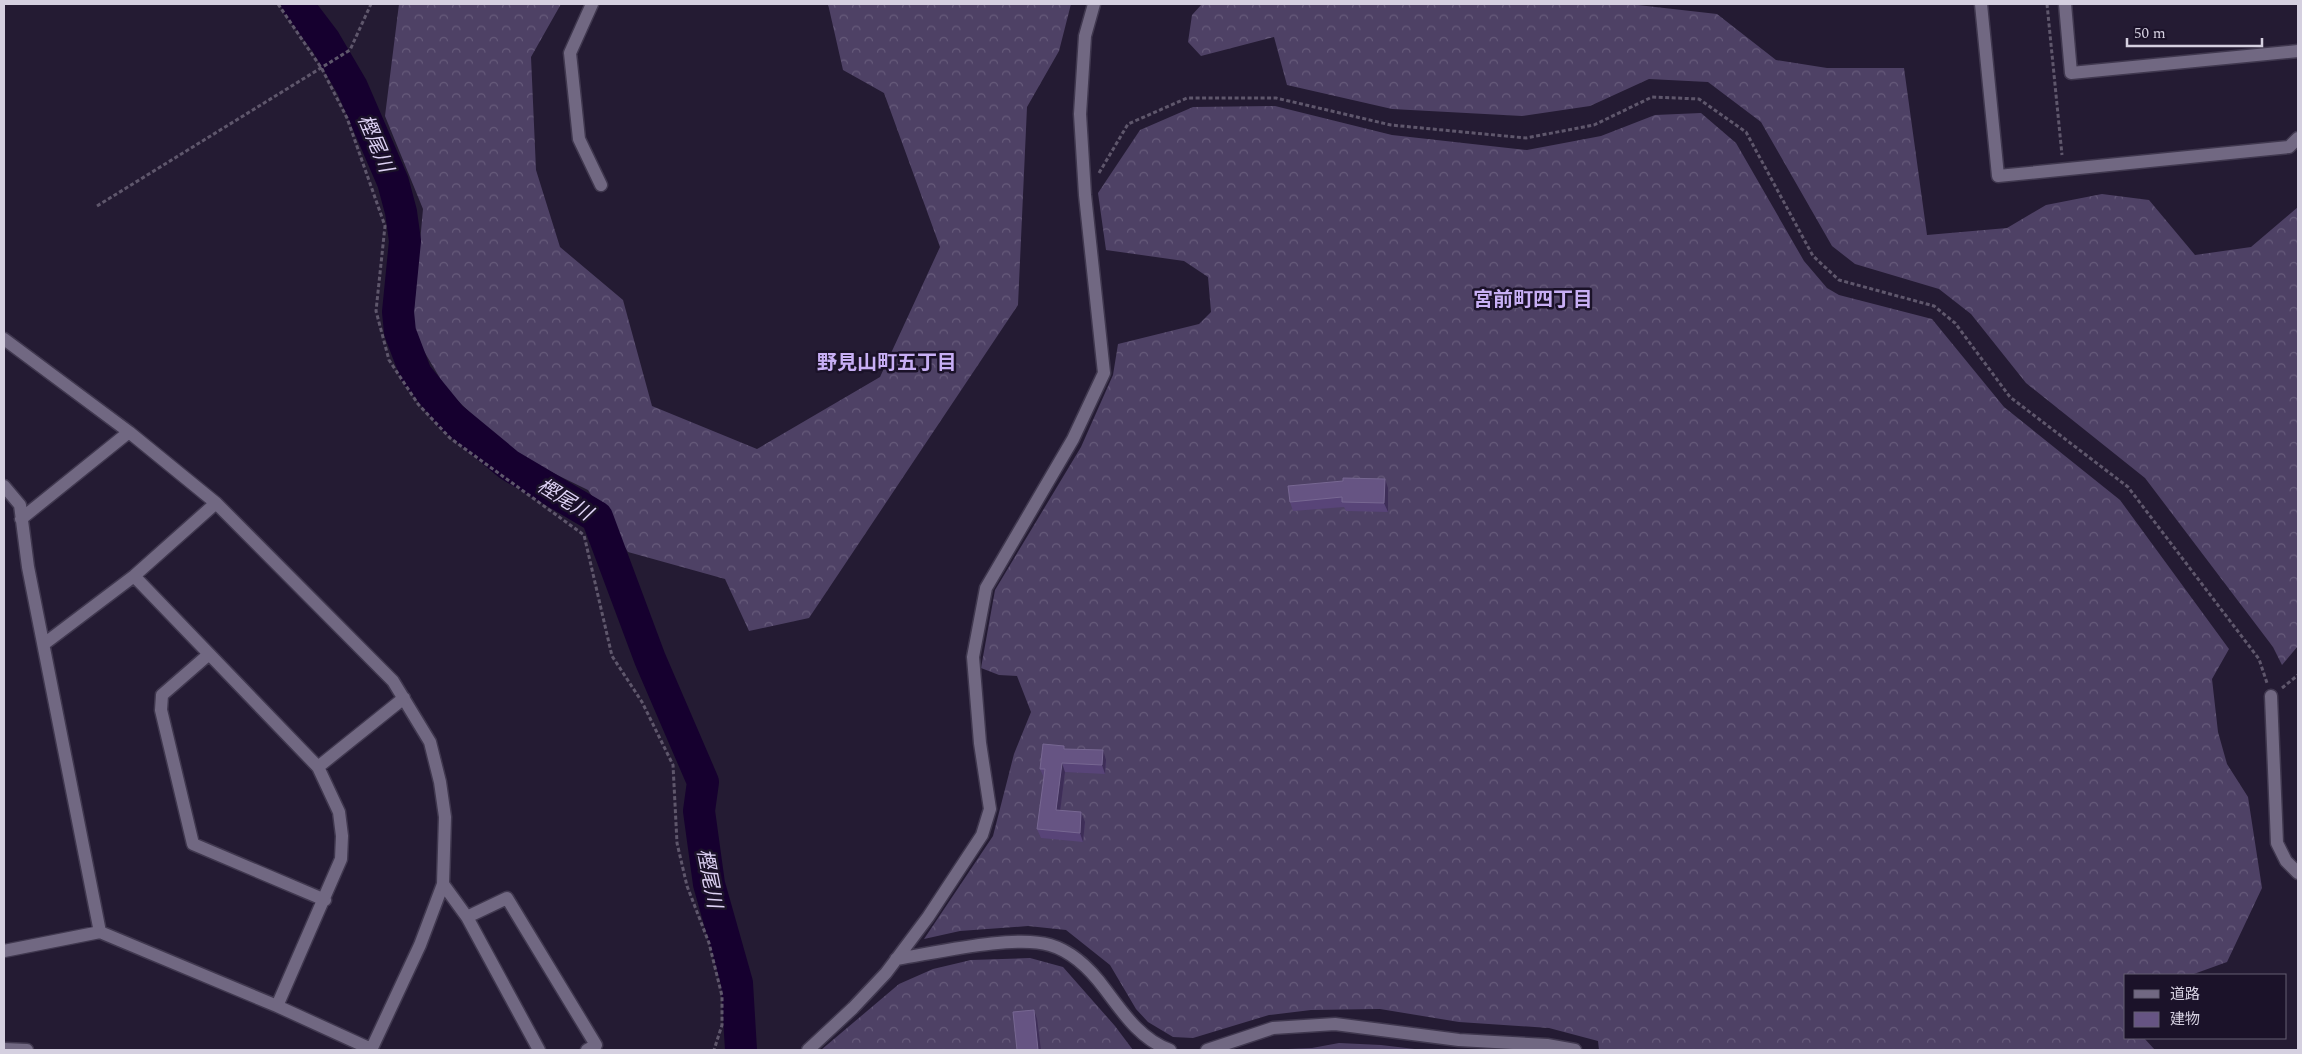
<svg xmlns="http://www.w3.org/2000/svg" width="2302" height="1054" viewBox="0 0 2302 1054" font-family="Spectral,'Noto Sans JP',serif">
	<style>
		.forest { fill: url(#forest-crowns) }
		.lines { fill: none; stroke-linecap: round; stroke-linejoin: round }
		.river { stroke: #16002f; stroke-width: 32 }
		.minor-casing { stroke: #40384f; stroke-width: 15 }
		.path { stroke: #5f576c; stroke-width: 3; stroke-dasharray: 4 2.5; stroke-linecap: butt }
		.minor { stroke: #716882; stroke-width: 12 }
		.wall { fill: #584478 }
		.shaded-wall { fill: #3e2e58 }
		.building { fill: #665483; stroke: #776792 }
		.labels { text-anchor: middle; stroke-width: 5; stroke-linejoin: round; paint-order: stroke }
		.water-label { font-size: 20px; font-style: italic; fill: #ddd1f4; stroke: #1b1229 }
		.neighbourhood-label { font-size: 20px; font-weight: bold; fill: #c8aff5; stroke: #1b1229 }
	</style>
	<defs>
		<pattern id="forest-crowns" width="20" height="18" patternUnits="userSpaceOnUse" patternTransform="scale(1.25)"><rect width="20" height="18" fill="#4e4165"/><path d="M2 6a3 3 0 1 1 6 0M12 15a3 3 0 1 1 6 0" fill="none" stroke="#675b7b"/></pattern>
	</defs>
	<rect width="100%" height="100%" fill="#241b33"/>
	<path class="forest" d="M399,4H561L531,57L536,170L560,247L623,300L652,406L757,449L880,377L940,247L884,93L843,70L828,4H1071L1059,51L1027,107L1018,305L809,618L749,631L725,579L628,552L588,490L510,452L447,390L412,331L423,209L385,116Z
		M1202,4H1629L1717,14L1776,60L1827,68H1904L1927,235L2007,228L2046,205L2102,194L2149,200L2195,255L2251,247L2298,207V646L2282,665L2273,647L2145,478L2026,383L1971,314L1939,289L1855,264L1832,246L1761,122L1708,82L1649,79L1590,106L1522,116L1392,109L1287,85L1274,37L1201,56L1188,42L1192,15Z
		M1275,106L1392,135L1527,150L1601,136L1655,115L1701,113L1736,143L1804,261L1827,288L1839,295L1932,319L2004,407L2120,500L2229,649L2212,679L2218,732L2227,764L2248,797L2262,888L2227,962L2191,975H2126V1038H2144L2155,1050H1599L1598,1041L1549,1028L1459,1022L1380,1009L1311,1010L1269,1015L1193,1038L1173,1037L1148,1022L1136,1009L1110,965L1066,930L1028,926L960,931L924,939L993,836L1014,754L1031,712L1017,676L999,675L981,668L995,590L1081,447L1113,375L1118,344L1199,324L1211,312L1208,277L1184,261L1106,250L1098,193L1140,130L1193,107Z
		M1030,958L1063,967L1115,1026L1133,1050H821L899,984L933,969L971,960Z
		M1339,1043L1381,1045L1423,1050H1267L1312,1048Z"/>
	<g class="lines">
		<path class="river" d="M297,4L325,41L352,87L393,182L401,212L405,241L398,312L400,332L416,374L451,417L509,465L597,517L650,659L703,782L699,811L709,884L737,983L741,1050"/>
		<g class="minor-casing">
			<path id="minor" d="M592,4L570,53L579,139L601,185
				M1981,4L1998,176L2289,147L2298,138
				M2065,4L2071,73L2298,51
				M4,339L129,432L216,503L393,681L430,742L440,782L445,817L443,884L420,945L371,1050
				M4,486L20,505L28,567L100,932
				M21,519L129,432
				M134,576L318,767L339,812L342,836L341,859L277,1006
				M44,644L134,576L216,503
				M208,655L162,695L161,710L193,844L325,900
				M2271,696L2277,843L2286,861L2298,873
				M318,767L404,698
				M443,884L467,917L539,1050
				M467,917L507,898L596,1045L587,1050
				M4,951L100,932L277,1006L371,1049
				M896,959C935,953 1015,934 1050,945C1074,952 1091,970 1105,989C1123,1013 1141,1040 1170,1050
				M4,1049L27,1050
				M808,1050L853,1008L886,973L928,917L982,835L990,809L980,743L973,657L986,588L1073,439L1104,373L1085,195L1080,114L1085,36L1094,4
				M1207,1050L1273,1028L1335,1024L1459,1040L1547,1045L1575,1050"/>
		</g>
		<path class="path" d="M278,4L322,69L347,118L385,226L376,311L389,360L418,404L450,438L584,535L612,656L642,702L673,765L677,843L687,886L709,943L722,996V1025L714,1050
			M2047,4L2062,155
			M1099,173L1128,124L1187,98H1276L1391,125L1526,138L1594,125L1652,97L1699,99L1746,132L1813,256L1839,280L1934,306L1955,323L2010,397L2128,487L2259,659L2267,683
			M97,206L350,50L371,4
			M2282,688L2298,675"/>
		<use href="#minor" class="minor"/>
	</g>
	<path class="wall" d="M1388,488V512L1346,511L1344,507L1293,511L1290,502Z
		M1065,749L1106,760L1105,774L1065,772L1060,811L1085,822L1083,842L1041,838L1037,829L1044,778L1040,769Z"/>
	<path class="shaded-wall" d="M1385,479L1388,488V512L1384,503Z
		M1103,750L1106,760L1105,774L1102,765Z
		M1062,763L1065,772L1059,820L1056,810Z
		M1081,812L1085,822L1083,842L1080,833Z
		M1034,1010L1037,1019L1041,1050H1038Z"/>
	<path class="building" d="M1343,478L1385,479L1384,503L1342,502V497L1290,502L1288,486L1343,481Z
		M1043,744L1064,746V749L1103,750L1102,765L1062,763L1056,810L1081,812L1080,833L1037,829L1045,769H1040Z
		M1034,1010L1038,1050H1017L1013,1012Z"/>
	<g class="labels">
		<g class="water-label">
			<text transform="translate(376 143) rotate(67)" y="7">樫尾川</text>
			<text transform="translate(565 499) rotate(32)" y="7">樫尾川</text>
			<text transform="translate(710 878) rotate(79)" y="7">樫尾川</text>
		</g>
		<g class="neighbourhood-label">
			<text x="1533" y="306">宮前町四丁目</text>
			<text x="887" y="369">野見山町五丁目</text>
		</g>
	</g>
	<rect width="2302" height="1054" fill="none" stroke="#d5d0e0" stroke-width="10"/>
	<rect x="2124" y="974" width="162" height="65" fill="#1b1229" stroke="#655e72"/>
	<rect x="2134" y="990" width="25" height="8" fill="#716882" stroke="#655e72"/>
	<text x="2170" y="999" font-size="15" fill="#d5d0e0">道路</text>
	<rect x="2134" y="1012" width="25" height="15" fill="#665483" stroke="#655e72"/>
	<text x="2170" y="1024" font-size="15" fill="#d5d0e0">建物</text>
	<path d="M2127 38v8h135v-8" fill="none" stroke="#d5d0e0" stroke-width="2.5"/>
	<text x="2134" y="38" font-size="15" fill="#d5d0e0" stroke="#1b1229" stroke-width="4" paint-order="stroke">50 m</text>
</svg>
